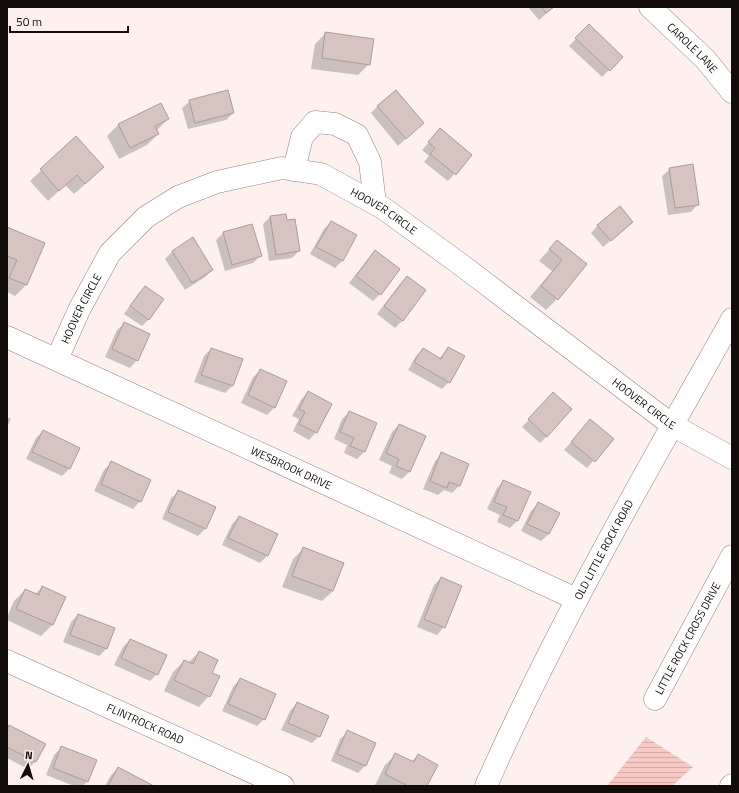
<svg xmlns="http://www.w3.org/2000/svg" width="739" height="793" viewBox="0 0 739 793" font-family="'Titillium Web',sans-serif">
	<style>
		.water { fill: url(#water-rules) }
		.shadow { fill: #0003 }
		.building { fill: #d7c3c0; stroke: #ad9b97 }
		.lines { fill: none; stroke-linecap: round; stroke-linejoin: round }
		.minor-casing { stroke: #94827f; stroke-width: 23 }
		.major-casing { stroke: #94827f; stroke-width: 23 }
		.minor { stroke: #fff; stroke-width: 22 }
		.major { stroke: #fff; stroke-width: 22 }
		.labels { text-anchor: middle; stroke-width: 3.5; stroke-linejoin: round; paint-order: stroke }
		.street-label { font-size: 11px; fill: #120c0a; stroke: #fdf0ee }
	</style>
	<defs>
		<pattern id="water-rules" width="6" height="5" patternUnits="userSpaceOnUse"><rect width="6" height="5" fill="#f6cac2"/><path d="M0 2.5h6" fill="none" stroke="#d2aca5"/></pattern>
	</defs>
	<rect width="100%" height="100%" fill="#fdf0ee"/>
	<path class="water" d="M646,737L693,767L672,786H607Z"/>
	<path class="shadow" d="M528,7H554L539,20Z
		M589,25L622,57L602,77L569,46Z
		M326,33L369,64L358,75L311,69L315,44Z
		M190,101L233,113L226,120L188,129L182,108Z
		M161,104L168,119L156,131L158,134L147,145L119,159L107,136L118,125Z
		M378,106L423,123L398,146L371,113Z
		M440,130L471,155L448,181L424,162L429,156L422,150Z
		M76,138L92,178L74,194L65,185L48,201L30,181Z
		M670,169L698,204L691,212L668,215L662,176Z
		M270,217L287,221L299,251L292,258L269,261L263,224Z
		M331,222L356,236L342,261L335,268L310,254L324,229Z
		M251,225L260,256L253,263L225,271L216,240L223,233Z
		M598,225L625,229L603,247L591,233Z
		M7,228L44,244L26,285L15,296L7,292Z
		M557,241L586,264L557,299L546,310L530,297L552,271L539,261Z
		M375,251L380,294L373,301L349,283L368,259Z
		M172,252L212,270L205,277L185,290L165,259Z
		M407,277L425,291L402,321L395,328L377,314L400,284Z
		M145,287L149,319L142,326L124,314L138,294Z
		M125,323L149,334L137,360L130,368L105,357L117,330Z
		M448,348L449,382L442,389L408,370L416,356L423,349L439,359Z
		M211,349L241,360L232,386L225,393L194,382L204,356Z
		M261,370L286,382L274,408L267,415L241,403L253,377Z
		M308,392L331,404L316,432L309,440L293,431L299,419L292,416L301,400Z
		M546,401L547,436L540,443L522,427Z
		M350,412L364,452L357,459L344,453L347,445L334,439L342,419Z
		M7,417L11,419L7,427Z
		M590,421L612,439L587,468L564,450Z
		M399,425L425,437L409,472L402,479L389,473L392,466L379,460L392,432Z
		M43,431L79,448L69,469L62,476L26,459L36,438Z
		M442,454L468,464L459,486L452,493L444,490L438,495L423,489L435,461Z
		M111,463L140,501L133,509L94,491L104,470Z
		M504,481L530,493L517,521L510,528L497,522L500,515L487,509L497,488Z
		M179,491L215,508L205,529L198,536L162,519L171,498Z
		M538,504L549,534L541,541L521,531L531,511Z
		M239,517L277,534L267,556L260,563L222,545L232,524Z
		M304,548L333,591L322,601L282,587L293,559Z
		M441,578L444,627L437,635L417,627L434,585Z
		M42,587L65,597L52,625L41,636L7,620V617L14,601L25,590L35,594Z
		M78,615L113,629L106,649L99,656L63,642L71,622Z
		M130,640L157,674L150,681L114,665L123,647Z
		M199,652L211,673L209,696L199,707L164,691L173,672L184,661L188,663Z
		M240,679L264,719L257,726L222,711L233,687Z
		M297,703L319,736L312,743L281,730L290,711Z
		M9,726L44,744L35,762L28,769L7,758V728Z
		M348,732L374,743L365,766L358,773L331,761L340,739Z
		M61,748L87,781L83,786H74L46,775L54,755Z
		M396,754L411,762L418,755L426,786L375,785L385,765Z
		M118,768L152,786H105L111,775Z"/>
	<path class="building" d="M541,7H554L546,13Z
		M589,24L623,57L610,71L575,38Z
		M325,32L374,39L370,65L322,58Z
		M228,90L234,113L195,123L189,100Z
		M396,90L424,123L406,139L377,106Z
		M161,103L169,119L155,126L159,134L130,148L118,124Z
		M440,128L472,155L456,175L430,154L435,148L428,142Z
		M76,136L104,167L85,184L77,175L59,191L40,169Z
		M693,164L699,205L675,208L669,168Z
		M620,206L633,222L611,241L597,225Z
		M286,214L287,220L295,219L300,251L276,255L270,216Z
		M331,221L357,235L343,261L316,247Z
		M252,224L262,256L232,265L223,232Z
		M7,227L45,243L27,285L9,278L17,260L7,256Z
		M193,237L213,270L192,283L172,251Z
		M557,240L587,264L558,300L541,286L562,260L549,249Z
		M375,250L400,269L381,295L356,276Z
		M407,276L426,290L403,321L384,306Z
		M145,286L164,299L149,320L130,306Z
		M124,322L150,334L138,361L112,349Z
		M448,347L465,356L450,383L414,362L423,348L441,359Z
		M211,348L243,359L233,386L201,375Z
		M260,369L287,381L275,408L248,395Z
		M308,391L332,404L317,433L299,424L305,412L299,409Z
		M553,392L572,409L547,437L528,419Z
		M349,411L377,423L365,452L350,446L354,438L340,432Z
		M590,419L614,439L595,462L571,442Z
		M399,424L426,436L410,472L396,466L399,459L386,453Z
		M43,430L80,448L70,469L32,452Z
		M441,452L469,464L460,486L449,482L447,488L430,481Z
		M111,461L151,480L141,502L101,484Z
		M503,480L531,492L518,521L503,515L507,507L494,502Z
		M178,490L216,507L206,529L168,512Z
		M538,502L560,513L549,534L527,524Z
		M239,516L278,534L268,556L228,538Z
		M303,547L344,563L333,591L292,576Z
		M441,577L462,586L445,628L424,619Z
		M42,586L66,597L53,625L16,609L25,589L39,595Z
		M78,614L115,628L107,649L70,635Z
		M130,639L167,655L158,675L121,658Z
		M199,651L218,660L212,673L220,676L210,697L174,680L184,660L193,664Z
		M240,678L276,694L265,720L228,704Z
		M297,702L329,716L320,737L288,723Z
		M9,725L46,744L36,762L7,747V729Z
		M347,730L376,743L366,766L337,754Z
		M61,746L97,760L88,782L53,768Z
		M395,753L414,762L418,754L438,765L427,786H408L385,774Z
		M118,767L154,786H108Z"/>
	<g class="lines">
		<g class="minor-casing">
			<g id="minor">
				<path id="s1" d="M650,7L705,59L732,92"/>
				<path d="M294,170L302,137L315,122L335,124L357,135L370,162L375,203"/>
				<path id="s2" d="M7,337L576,599"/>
				<path id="s3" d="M57,359L80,308L110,253L146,217L178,197L217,182L282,168L321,174L383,208L460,264L672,425L732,458"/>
				<path id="s4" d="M7,661L283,786"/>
				<path id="s5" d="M655,699L732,556"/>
				<path id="s6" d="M486,786C557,625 646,473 732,319"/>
			</g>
		</g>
		<g class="major-casing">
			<path id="major" d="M731,786L732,785"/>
		</g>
		<use href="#minor" class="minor"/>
		<use href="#major" class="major"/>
	</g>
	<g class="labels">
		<g class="street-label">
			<text dy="4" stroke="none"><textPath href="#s1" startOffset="59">CAROLE LANE</textPath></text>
			<text dy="4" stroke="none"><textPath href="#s3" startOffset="428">HOOVER CIRCLE</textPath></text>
			<text dy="4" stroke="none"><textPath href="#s3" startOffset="56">HOOVER CIRCLE</textPath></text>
			<text dy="4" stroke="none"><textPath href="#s3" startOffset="752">HOOVER CIRCLE</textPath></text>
			<text dy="4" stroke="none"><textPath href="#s2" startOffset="313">WESBROOK DRIVE</textPath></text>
			<text dy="4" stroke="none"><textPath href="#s6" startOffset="264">OLD LITTLE ROCK ROAD</textPath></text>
			<text dy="4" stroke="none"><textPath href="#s5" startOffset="69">LITTLE ROCK CROSS DRIVE</textPath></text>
			<text dy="4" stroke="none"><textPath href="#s4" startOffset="152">FLINTROCK ROAD</textPath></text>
		</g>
	</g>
	<rect width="739" height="793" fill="none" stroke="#120c0a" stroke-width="16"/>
	<g transform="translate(28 765) rotate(5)" stroke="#fdf0ee" stroke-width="3" paint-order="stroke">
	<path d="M0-3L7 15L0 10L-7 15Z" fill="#120c0a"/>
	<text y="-6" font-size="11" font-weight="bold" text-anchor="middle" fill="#120c0a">N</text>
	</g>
	<path d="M10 26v6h118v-6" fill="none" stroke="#120c0a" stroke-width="2"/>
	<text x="16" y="26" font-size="12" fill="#120c0a" stroke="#fdf0ee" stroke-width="3" paint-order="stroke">50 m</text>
</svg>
